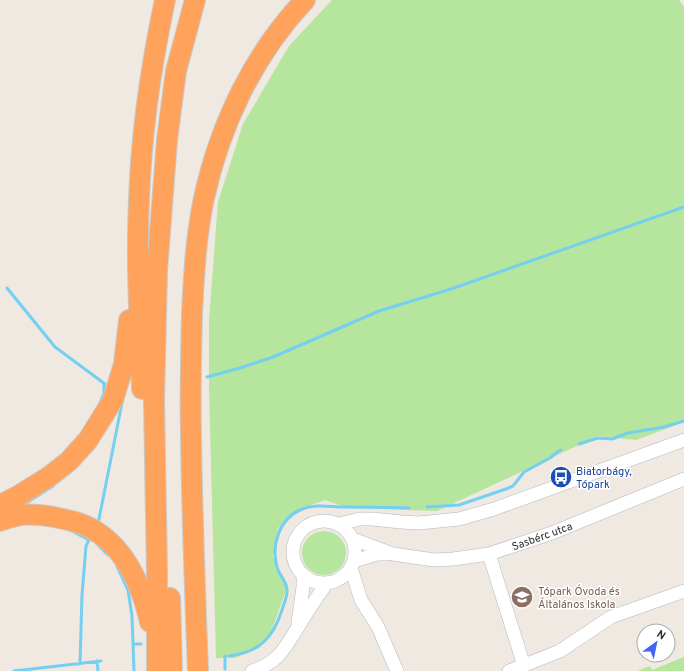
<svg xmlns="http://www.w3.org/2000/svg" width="684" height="671" viewBox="0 0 684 671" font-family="Overpass,sans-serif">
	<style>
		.green { fill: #b6e59e }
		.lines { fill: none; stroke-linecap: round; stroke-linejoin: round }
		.stream { stroke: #75cff0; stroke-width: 3 }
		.minor-casing { stroke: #b4b7c1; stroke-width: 14 }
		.highway-casing { stroke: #c9c9c9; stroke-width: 22 }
		.minor { stroke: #fff; stroke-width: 13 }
		.highway { stroke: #ffa35c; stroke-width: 20 }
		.labels { text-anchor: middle; stroke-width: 3; stroke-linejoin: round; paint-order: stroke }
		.transit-label { font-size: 11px; fill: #164399; stroke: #fff; text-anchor: start }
		.street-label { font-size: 11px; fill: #2e2e2e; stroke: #fff }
		.education-label { font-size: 11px; fill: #785e54; stroke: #fff; text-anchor: start }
	</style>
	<rect width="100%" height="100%" fill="#efe9e1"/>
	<path class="green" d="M332,0H679L684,7V422L636,440L598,436L437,511L348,508L325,500L297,510L278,528L273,557L288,585L271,632L259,648L235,658H216L209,387V320L218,202L243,124L289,46Z
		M302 553a22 22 0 1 1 44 0a22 22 0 1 1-44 0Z
		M684,657V671H637L650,666L652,670Z"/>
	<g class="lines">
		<path class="stream" d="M7,288L55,347L105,384
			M207,377L240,368L273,357L379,311L451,289L684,207
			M100,403L104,393V384
			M579,444L598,438L612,439L628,433L664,427L684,421
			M20,507L53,486
			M427,507L459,505L506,489L513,486L524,472L550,458L556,453L561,450
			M98,524L122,403
			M70,530L89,540L86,546L82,595L80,664
			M98,545L108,555
			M117,566L128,590L132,616L134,671
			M133,644H141
			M229,656C260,652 273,638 282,610C284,603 288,596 287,589C286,581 279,575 277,567C271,546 279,519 300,510C316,503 329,507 345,507C367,507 388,507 409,508
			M97,661L98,671
			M225,669V656
			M14,671L101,661"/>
		<g class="minor-casing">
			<path id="minor" d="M293 552a31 31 0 1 1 62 0a31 31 0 1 1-62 0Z
				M339,524L360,519H372L401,522L419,523L459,519L494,509L684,440
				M353,539L393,554L413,557L435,560L453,559L489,554L552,533L684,479
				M489,554L524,666
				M354,561L377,554H387
				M351,568L361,600L378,627L397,671
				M298,623L303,587V575
				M252,671C278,663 285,648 298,627C307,612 317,597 327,583
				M509,671L560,651L611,617L684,591"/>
		</g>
		<g class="highway-casing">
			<path id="highway" d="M142,389C140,327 136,264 139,201C141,134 151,66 165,0
				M0,505L18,496L50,476L69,461L88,440L113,400L124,364L129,320
				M0,521C21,513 32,513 54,517C64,519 74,521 84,525C123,542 141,583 150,622
				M170,598L172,671
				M157,671V573L154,401L157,271L167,140L176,71L195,0
				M198,671C195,593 192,514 191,436C190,395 191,354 192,313C194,274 196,236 204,198C220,125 253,55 305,0"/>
		</g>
		<use href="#minor" class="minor"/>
		<use href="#highway" class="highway"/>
	</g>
	<defs>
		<g id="bus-disc" transform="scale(1.15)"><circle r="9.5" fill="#1a4fb4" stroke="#fff"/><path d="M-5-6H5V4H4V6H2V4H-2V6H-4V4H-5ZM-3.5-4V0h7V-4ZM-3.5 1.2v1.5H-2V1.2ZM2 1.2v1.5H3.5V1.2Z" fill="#fff"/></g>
		<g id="school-disc" transform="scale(1.15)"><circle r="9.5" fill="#8d6e63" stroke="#fff"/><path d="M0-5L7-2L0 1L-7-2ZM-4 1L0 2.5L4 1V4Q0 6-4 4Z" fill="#fff"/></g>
	</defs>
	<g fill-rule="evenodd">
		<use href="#bus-disc" x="561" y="477"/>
		<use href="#school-disc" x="522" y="597"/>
	</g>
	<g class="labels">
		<g class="transit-label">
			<text x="576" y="475">Biatorbágy,<tspan x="576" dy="13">Tópark</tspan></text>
		</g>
		<g class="street-label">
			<text transform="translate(542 536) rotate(-20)" y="4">Sasbérc utca</text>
		</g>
		<g class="education-label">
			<text x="538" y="595">Tópark Óvoda és<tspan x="538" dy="13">Általános Iskola</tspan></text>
		</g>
	</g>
	<g transform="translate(656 643) rotate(33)"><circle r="19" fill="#ffffff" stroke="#ababab"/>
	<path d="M0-3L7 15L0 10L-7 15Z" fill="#4264fb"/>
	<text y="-6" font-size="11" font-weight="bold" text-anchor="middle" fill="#2e2e2e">N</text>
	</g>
</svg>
